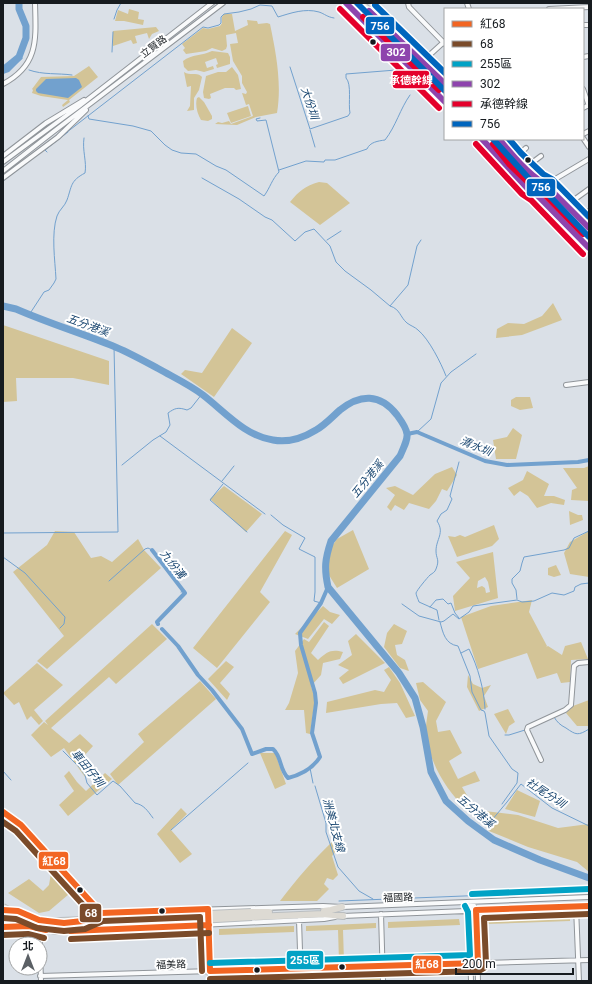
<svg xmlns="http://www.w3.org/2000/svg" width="592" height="984" viewBox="0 0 592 984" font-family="Roboto,'Noto Sans TC',sans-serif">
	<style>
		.green { fill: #d3c497; fill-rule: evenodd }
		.water { fill: #72a1ce }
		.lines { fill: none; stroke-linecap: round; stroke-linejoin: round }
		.stream { stroke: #72a1ce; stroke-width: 1 }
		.canal { stroke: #72a1ce; stroke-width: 4 }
		.river { stroke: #72a1ce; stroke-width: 7 }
		.minor-casing { stroke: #90959a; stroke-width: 6 }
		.major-casing { stroke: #babec1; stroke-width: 8 }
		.highway-casing { stroke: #babec1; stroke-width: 8 }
		.minor { stroke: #f9fafb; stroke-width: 4 }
		.major { stroke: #e8e7e3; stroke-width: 5.5 }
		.highway { stroke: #dddad3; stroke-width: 6 }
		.highway-bridge-casing { stroke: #babec1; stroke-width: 8; stroke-linecap: butt }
		.highway-bridge { stroke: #dddad3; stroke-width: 6 }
		.bus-1-casing { stroke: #fff; stroke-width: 9 }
		.bus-2-casing { stroke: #fff; stroke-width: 9 }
		.bus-3-casing { stroke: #fff; stroke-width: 9 }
		.bus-4-casing { stroke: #fff; stroke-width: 9 }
		.bus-5-casing { stroke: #fff; stroke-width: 9 }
		.bus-6-casing { stroke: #fff; stroke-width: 9 }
		.bus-1 { stroke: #f26522; stroke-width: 6 }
		.bus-2 { stroke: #7a4b2a; stroke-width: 6 }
		.bus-3 { stroke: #01a2c5; stroke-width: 6 }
		.bus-4 { stroke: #8e44ad; stroke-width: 6 }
		.bus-5 { stroke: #e4002b; stroke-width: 6 }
		.bus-6 { stroke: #0065bd; stroke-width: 6 }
		.bus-dot { fill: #161b1f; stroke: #fff; stroke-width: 1.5 }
		.labels { text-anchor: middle; stroke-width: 4; stroke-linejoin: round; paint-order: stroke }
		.street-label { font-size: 10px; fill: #161b1f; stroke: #fff }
		.water-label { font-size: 11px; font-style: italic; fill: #194670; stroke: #fff }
		.line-badge { stroke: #fff; stroke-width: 1.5 }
		.badge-label { font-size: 11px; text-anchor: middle; font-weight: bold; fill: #fff }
	</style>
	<rect width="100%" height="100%" fill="#dae0e7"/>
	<path class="green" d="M129,9L139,12L138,19L144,20L143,25L124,21H115L118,10L128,14Z
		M224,14H232L235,31L248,25L247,20L257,21L258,24L267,23L270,24C276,53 282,83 277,113L256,117L237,125L215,124L218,122L222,123L229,121L231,124L253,116L249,104L246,105L242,93L246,94L247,92L242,83V76L233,61L230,44L238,43L236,33L226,35L227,46L226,49L222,51L212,48L206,51L186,54L183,50L185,48L182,44L203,28L208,29L220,26L222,23V17Z
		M156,27L159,31L152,34L149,39L147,33L135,36L137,43L133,44L131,40L113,46V31Z
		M212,51L228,53L230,57V64L217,68L216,65L218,64L216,58L205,62L207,68L213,66L214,69L204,72L196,70L188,71L184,67L183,61C192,54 202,56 212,51Z
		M89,66L98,77L69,100L70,102L63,107L62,105L68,100L41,96L32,93L33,90L32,89L41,77L74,76Z
		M232,67L238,75L241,89L236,90L234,88H225L210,94L211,98L209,99L204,98L203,92L206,76L218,72H226Z
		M184,72C190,76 196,72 201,76L202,77L199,90L194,98V110L187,111L190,106L191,86L187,87Z
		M199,97L204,102L212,116V119L208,121L201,120C197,113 195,105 197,98Z
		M248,106L251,116L231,123L227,113Z
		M319,182L327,183L350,203L320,225L290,202C299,191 305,186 319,182Z
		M545,193L589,237V240L544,195Z
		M553,303L562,320L522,335L496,338L497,329L508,323L524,324L542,316Z
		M3,325L109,361V385L73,378H16L17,401L3,402Z
		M232,328L252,343L214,397L181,374L185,370L202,373Z
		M516,397H530L533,408L520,410L511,406V400Z
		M513,428L522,435L516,459H496L493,440L507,437Z
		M589,466V501L571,500L572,490L577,488L563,468H584Z
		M452,467L457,475L447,491L442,489L436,501L429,509L409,503L404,510L395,505L391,511L387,507L395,495L386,488L395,486L413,495L435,474Z
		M527,471L549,484L544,496H554L565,500L564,505L551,503L537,508L528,496L520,491L514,496L508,488L523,480Z
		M224,486L262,514L246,532L210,499Z
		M569,511L578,515H582L583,520L570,525Z
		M494,525L499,539L492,546L457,557L448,536L455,537L460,535L465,537Z
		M353,530L369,569L337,588L327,572L329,550L337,539Z
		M55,531L74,532L91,558L101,556L112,562L138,539L144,550L161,568L47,669L37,661L64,636L13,572L47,545Z
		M285,531L292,535L260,592L270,602L217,668L193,648Z
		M589,531V577L570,574L564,553L570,542Z
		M493,552L498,598L455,611L453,596L470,578L456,562ZM485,577L488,582L490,592L486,593L485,588L482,586L477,588L478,581Z
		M556,565L561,575L554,577L548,575V568Z
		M532,600L529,612L547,646L546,647L548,646L562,655L565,646L581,642L588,659L571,660L570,682L561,683L557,673L537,679L527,653L478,669L461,617L491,606Z
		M323,606L330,612L340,615L332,624L324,619L308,639L295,634Z
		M324,622L329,626L311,653L318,660C327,652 331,649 343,652L340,659L323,663L321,675L311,686L315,699L310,734L306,733L304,710H285L289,703L298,673L295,651L304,639L309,642Z
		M152,624L167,639L116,684L109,677L51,728L69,743L80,734L93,746L84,756L94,771L85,777L64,748L51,757L31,735L44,722L48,725L45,721Z
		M394,624L407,631L402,644L395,645L397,655L405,660L409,671L400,668L384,647L387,633Z
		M356,634L385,663L343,684L339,678L349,670L338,665L352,655L348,641Z
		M226,661L234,667L220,683L230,694L227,700L208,679Z
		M37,663L63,685L34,710L43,721L39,725L31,716L27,720L19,702L14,705L3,693Z
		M389,667L400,683L415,716L406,718L397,703L381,704L326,713L327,702L375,690L384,692L391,680L384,670Z
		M468,675L473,684L482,688L491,685L484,696L488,707L479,711L467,687Z
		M200,681L216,699L118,785L110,774L144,742L138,734Z
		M423,682L446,702L436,721L438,732L450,730L462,753L449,761L458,779L475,771L480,781L462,787L474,807L467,810C446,790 431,765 426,736C425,729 427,719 428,711L420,700L416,683Z
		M589,700V726H577L566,713L573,706Z
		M508,709L515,722L509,726L506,734L494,714Z
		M260,753H275L286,784L275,789Z
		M69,771L77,782L86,791L105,773L112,779L68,816L59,805L74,791L64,776Z
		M517,790L540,801L535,817L505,809Z
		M181,808L187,814L171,830L192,854L180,863L157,834Z
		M476,810L518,815L558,828L589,824V872L577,862L528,847L489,831Z
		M333,841L340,847L332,856L338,875L333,880L327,878L324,884L329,889L317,901H280C296,880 313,860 333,841Z
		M58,869L80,893L75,898L69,894L49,911L39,913L8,893L29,879L43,891L49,885L51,873Z
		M570,915V921L486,924V918Z
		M459,919L460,925L388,928V922Z
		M376,923V928L343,930L344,961H339L338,930L306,931V926Z
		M294,926V932L219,935V929Z
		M380,972V981H304V973Z"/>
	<path class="water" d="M17,56L23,58L9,72L3,74V67Z
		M76,78L79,80L82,87L68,98L38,93L36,91V89L46,79Z"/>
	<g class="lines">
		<path class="stream" d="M114,19L117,10L121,3
			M112,52L113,32
			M290,67L310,129L348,116L350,113C348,104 352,84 346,78V74L396,70L430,105
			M29,70C43,75 58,73 72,75
			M88,116L89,119L133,126L151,131L165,145L172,150L181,153L196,154L216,166L226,170L264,196C270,188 272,179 279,172L266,120L257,121L256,119L260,118
			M310,130L315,147
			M62,136L203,27L208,28L219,25L221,23V17L224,14L239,12L251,9L260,5L272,6L278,17C291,13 305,8 319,12C325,14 327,17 334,18
			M47,152L45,150L68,132
			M279,170L306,161L324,162L325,160H335L367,149C370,142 378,141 385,140C396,126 400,109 410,95
			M202,178L239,199L265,217L272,220L295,241L305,232L314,229L330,246L336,262L345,271L371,290L390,306
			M3,181L33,158
			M327,240L341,231
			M421,240L417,246L408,285L390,306C400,309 400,317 407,323C411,326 415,327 418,330C429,339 441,363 446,376
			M29,315L44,292L49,290L54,283L56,279C55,260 51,234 57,216C59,210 65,206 67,200C72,186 70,181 85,173C87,162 82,150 84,138
			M417,432L431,419L441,383L451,372L476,354
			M160,436L265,514
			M122,465L153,440L166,432L170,425L168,413C175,408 178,407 187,410L191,408L202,394
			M222,481L234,466
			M223,484L210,500L247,532
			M271,515L283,525L305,538L299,549L315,557V592L314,601L321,603
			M3,533L118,532L114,346
			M3,557L25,573L65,617L64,624L60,628
			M109,581L145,549L148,548L152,550
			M181,592L185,591
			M517,599L516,590L512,583V579L520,571L522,563L524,557L564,550L569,548L574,538L589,531
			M402,604L419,616L441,622L444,621L453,614L459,619L469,612L473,606L517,600L522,602L534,601L552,593L564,595L574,591L575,587L581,584L589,583
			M430,607L436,600L443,599L448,604L451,603L455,613L459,618
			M439,620L437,610L419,602C418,599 416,595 416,593C417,590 427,578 430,575C433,573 435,572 436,569C440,559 436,559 436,551C436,539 445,533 437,521L441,514L447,510L452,499L450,496L459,462
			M440,622C443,633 445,644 458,646L470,676L472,692L481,710L484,711L485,713L489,736L512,769L518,773L517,783L502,804
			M461,653L469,649C478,667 484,689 485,709
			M554,717C557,722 560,725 566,728C576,735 578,736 589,729
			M505,735H509L525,730
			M63,751L80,768L85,775L87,783L97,795L113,781L120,786L135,803C144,805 147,810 153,818
			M310,768L313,783
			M3,771L11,780
			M315,786L326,823V832L338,867L359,891L373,899
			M487,826L507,802L521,784L552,808L589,826
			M171,830L248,763
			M339,901L589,891"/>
		<path class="canal" d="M407,434L417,432L485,461L507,465L578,462L589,460
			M152,550L185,593L157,622L158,624
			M162,629L178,646L198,675L212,690L242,729L252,754L266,749H273C282,757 279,769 288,778C300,775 313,768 320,757L312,733L316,703L315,693L301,645L300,633L321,603L328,587"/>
		<path class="river" d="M3,70L19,57L26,38V26L19,9V3
			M3,306L16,309C48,323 81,333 113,346C128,352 144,361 159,369C173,377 190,385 203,395C225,412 245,436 273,440C289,443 303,438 316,430C325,425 332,417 340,410C360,394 380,393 397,415C411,434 409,436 400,456L331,541C325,559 324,568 328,587L399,673L415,698L423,727L431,772L446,801L468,821L494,840L540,860L589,878"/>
		<g class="minor-casing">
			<path id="minor" d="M408,3L409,7L445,44
				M467,3L469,9
				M549,9L589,7
				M583,25H589
				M583,57L589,56
				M413,70L445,41
				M3,84C39,65 36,39 35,3
				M583,89L589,106
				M583,108L589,105
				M583,134L589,131
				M583,138L589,147
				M504,145L510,139
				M3,156L46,123L84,100
				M515,158L526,148
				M3,162L78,107L212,3
				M525,168L541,156
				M3,171L53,132L223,3
				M3,178L58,137L86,110
				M536,194L557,178L589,159
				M567,205L589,189
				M580,218L589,211
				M566,385L589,382
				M541,760L527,730L528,727L565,710L571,705L574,666L578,663L589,662
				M3,812L21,825L101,913
				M472,902L476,910L478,981
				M576,907L579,981
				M381,914L383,981
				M342,916L589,906
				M91,918L101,913L323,906L342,907L589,897
				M39,920L40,944
				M299,920L301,981
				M209,923L210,981
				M3,927L29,926L36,927
				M47,930L56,932L324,919L335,917
				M40,949L41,981
				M40,976L589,960
				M471,981L469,911L472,902"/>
		</g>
		<g class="major-casing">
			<path id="major" d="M346,3L445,102
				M361,3L445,84
				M482,139L528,189L536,194L589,248
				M499,139L515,158L538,180L546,185L589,228"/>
		</g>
		<g class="highway-casing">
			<path id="highway" d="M324,911L331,910L342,907
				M251,912H269
				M252,917L323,914L343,916"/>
		</g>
		<use href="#minor" class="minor"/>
		<use href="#major" class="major"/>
		<use href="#highway" class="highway"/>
		<g class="highway-bridge-casing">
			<path id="highway-bridge" d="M3,907L12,912L37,919
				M3,916L22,921L40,922L251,912
				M3,931L252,917"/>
		</g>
		<use href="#highway-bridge" class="highway-bridge"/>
		<g class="bus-1-casing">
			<path id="bus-1" d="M3,812L21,825L101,913
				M3,910L18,911L39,920L64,923L83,921L101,913L208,909L210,971
				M3,927L29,926L46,930
				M71,931L209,925
				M210,971L478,963L476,910L589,906"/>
		</g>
		<g class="bus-2-casing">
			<path id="bus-2" d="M3,822L16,831L95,918
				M3,918L16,919L37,928L64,931L85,929L103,921L200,917L202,971
				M3,935L28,934L44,938
				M71,939L209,933
				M210,979L479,971L484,968L486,963L484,918L589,914"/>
		</g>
		<g class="bus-3-casing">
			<path id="bus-3" d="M472,894L589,889
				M210,963L470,955L468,912L465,906"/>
		</g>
		<g class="bus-4-casing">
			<path id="bus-4" d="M346,3L445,102
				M369,11L445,84
				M482,139L528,189L536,194L589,248
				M499,139C513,156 527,173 546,185L589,228"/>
		</g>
		<g class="bus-5-casing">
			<path id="bus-5" d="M340,9L439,108
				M363,17L439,90
				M476,144L522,194L531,200L583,254
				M493,144L509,164L532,186L541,191L583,234"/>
		</g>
		<g class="bus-6-casing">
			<path id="bus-6" d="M357,3L445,91
				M375,5L445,73
				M493,139L533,183L542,188L589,237
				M509,139L521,153L543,174L552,179L589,217"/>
		</g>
		<use href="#bus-1" class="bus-1"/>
		<use href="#bus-2" class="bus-2"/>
		<use href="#bus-3" class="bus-3"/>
		<use href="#bus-4" class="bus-4"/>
		<use href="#bus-5" class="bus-5"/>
		<use href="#bus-6" class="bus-6"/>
	</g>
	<g class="bus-dot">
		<circle cx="373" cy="42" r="3.5"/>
		<circle cx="528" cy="160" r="3.5"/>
		<circle cx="80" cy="890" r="3.5"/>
		<circle cx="162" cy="911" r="3.5"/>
		<circle cx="342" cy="967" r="3.5"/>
		<circle cx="257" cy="970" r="3.5"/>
	</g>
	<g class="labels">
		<g class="street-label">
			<text transform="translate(153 46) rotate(-37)" y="4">立賢路</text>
			<text transform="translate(398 897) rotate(-2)" y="4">福國路</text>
			<text transform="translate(171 964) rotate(-2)" y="4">福美路</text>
		</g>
		<g class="water-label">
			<text transform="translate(310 103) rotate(72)" y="4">大份圳</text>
			<text transform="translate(88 325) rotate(20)" y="4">五分港溪</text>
			<text transform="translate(476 446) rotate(22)" y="4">清水圳</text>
			<text transform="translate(367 479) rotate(-51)" y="4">五分港溪</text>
			<text transform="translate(173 564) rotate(52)" y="4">九份溝</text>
			<text transform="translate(88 768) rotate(51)" y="4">車田仔圳</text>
			<text transform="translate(546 793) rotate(33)" y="4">社尾分圳</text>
			<text transform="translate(476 811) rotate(40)" y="4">五分港溪</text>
			<text transform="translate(334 825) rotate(75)" y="4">洲美北支線</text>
		</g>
	</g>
	<g class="line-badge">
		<rect x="365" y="16" width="30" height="19" rx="4" fill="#0065bd"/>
		<rect x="380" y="43" width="31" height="19" rx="4" fill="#8e44ad"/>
		<rect x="392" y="70" width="38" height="19" rx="4" fill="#e4002b"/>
		<rect x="526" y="178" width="30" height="19" rx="4" fill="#0065bd"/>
		<rect x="38" y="851" width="31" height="19" rx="4" fill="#f26522"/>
		<rect x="79" y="903" width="23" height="20" rx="4" fill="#7a4b2a"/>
		<rect x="286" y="950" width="38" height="20" rx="4" fill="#01a2c5"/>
		<rect x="412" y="955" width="30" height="19" rx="4" fill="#f26522"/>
	</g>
	<g class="badge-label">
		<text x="380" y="30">756</text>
		<text x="396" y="56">302</text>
		<text x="411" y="84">承德幹線</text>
		<text x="541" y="191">756</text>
		<text x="54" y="865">紅68</text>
		<text x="91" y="917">68</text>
		<text x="305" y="964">255區</text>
		<text x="427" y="968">紅68</text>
	</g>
	<rect width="592" height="984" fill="none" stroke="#161b1f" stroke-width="8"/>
	<rect x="444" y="8" width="140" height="132" fill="#ffffff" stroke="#a2a4a5"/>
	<rect x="452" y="21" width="20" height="6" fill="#f26522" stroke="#a2a4a5"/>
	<text x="480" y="28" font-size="12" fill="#161b1f">紅68</text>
	<rect x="452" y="41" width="20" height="6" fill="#7a4b2a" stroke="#a2a4a5"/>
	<text x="480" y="48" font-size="12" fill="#161b1f">68</text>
	<rect x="452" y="61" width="20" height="6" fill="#01a2c5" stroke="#a2a4a5"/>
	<text x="480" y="68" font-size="12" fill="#161b1f">255區</text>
	<rect x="452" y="81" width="20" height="6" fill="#8e44ad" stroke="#a2a4a5"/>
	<text x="480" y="88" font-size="12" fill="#161b1f">302</text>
	<rect x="452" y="101" width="20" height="6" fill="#e4002b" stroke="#a2a4a5"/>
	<text x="480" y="108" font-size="12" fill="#161b1f">承德幹線</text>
	<rect x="452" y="121" width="20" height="6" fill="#0065bd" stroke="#a2a4a5"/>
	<text x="480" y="128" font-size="12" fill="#161b1f">756</text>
	<g transform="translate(28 956)"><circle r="19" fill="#ffffff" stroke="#a2a4a5"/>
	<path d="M0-3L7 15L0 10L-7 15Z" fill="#5b6065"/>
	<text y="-6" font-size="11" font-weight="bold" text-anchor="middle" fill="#161b1f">北</text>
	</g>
	<path d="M456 968v6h117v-6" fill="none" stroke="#161b1f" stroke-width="2"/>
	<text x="462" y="968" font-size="12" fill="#161b1f" stroke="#ffffff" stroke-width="3" paint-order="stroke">200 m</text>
</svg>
